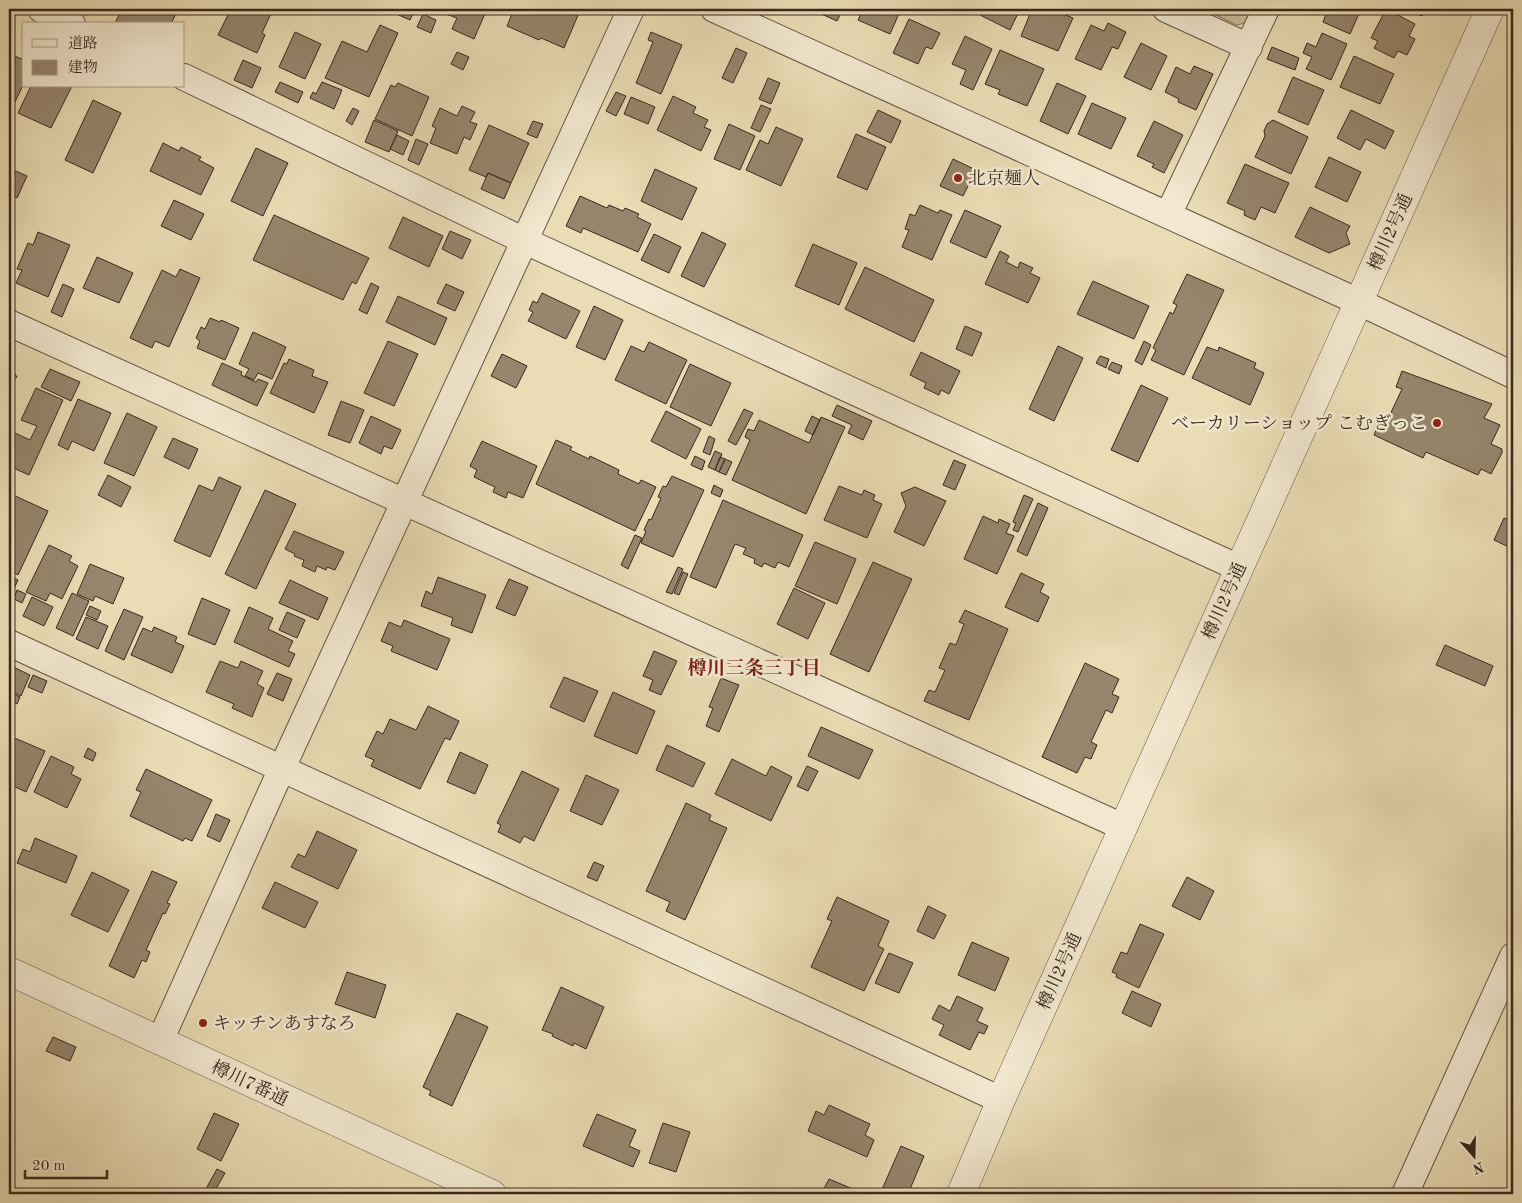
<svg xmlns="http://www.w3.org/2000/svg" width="1522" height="1203" viewBox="0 0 1522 1203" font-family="'Old Standard TT','Noto Serif JP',serif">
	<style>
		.green { fill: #ccbd9b; stroke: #83725c }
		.building { fill: #96866d; stroke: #3a281e }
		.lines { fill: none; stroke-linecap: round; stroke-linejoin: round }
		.minor-casing { stroke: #654; stroke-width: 28 }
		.tertiary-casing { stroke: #654; stroke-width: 29 }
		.minor { stroke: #f1e8cf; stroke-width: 26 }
		.tertiary { stroke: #f1e8cf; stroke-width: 28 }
		.poi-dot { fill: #8f2418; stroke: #f1e8cf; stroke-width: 2 }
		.labels { text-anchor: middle; stroke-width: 5; stroke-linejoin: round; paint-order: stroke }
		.poi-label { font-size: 18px; fill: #3a281e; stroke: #f1e8cf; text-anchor: start }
		.street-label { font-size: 18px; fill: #3a281e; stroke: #f1e8cf }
		.neighbourhood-label { font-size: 19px; font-weight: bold; fill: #7a1f14; stroke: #f1e8cf }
	</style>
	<rect width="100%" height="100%" fill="#eadcb5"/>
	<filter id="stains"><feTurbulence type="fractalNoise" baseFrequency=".004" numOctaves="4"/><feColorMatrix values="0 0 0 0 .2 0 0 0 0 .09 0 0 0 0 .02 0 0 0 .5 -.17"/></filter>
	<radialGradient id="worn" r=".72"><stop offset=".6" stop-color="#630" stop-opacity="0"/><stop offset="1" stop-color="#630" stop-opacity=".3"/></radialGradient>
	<path class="green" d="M1203,9H1253C1250,18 1248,23 1237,25Z"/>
	<path class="building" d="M122,9H178L171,24H117L115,23Z
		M231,9H273L262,33L265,35L257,53L218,35Z
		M385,9H415L410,20Z
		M448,9H487L474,39L452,29L457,18L446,14Z
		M514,9H568L579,13L564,48L541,38L539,40L507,26Z
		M810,9H843L837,21Z
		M863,9H901L890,34L858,20Z
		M983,9H1020L1010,30L980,15Z
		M1032,9H1051L1073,18L1058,51L1021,36Z
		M1328,9H1361L1350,34L1323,22Z
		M1386,9L1415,24L1409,36L1415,39L1407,55L1398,51L1394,58L1374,48L1378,41L1371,38Z
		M1405,9H1431L1430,11L1424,9L1422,16Z
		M423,14L436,20L431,33L417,27Z
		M909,19L940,33L932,49L926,47L918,64L893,53Z
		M1108,23L1126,32L1118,49L1112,47L1101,70L1075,59L1091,25L1104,31Z
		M380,25L398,33L369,97L325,78L342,41L367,52Z
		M295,32L321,44L305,79L279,67Z
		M651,32L682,45L661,94L636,83L653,42L648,40Z
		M1322,33L1347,44L1331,80L1306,69L1312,57L1303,53L1307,43L1316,47Z
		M965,36L992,49L973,90L960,84L966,70L952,64Z
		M1141,43L1167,56L1151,90L1124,77Z
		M1272,47L1299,58L1295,70L1267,59Z
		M736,48L747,53L733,83L722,78Z
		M1000,50L1044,69L1027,106L998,94L1000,90L985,84Z
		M457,52L469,57L463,70L451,64Z
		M10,54L24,60V83L15,102L9,100Z
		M1354,56L1394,74L1380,104L1340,87Z
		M243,60L261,68L252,88L234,80Z
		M1194,66L1213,74L1196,110L1178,102L1179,99L1165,92L1176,67L1190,74Z
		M1293,77L1324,90L1308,125L1278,112Z
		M768,78L780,83L771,104L759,99Z
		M280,82L303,92L298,103L275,92Z
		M322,82L342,90L334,109L310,98L313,92L316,94Z
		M398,83L429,97L412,136L375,119L391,85L395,87Z
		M1057,83L1086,96L1068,134L1040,121Z
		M31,86H72L51,128L18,113Z
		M616,92L626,96L616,116L606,111Z
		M673,96L696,107L693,113L708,120L704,127L711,130L701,151L657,130Z
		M631,97L655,107L648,124L624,114Z
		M93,100L121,113L93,173L65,160Z
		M1092,103L1126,118L1111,149L1078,134Z
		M761,105L771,109L760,132L751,128Z
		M462,106L475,112L470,122L477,124L470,140L464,137L457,154L430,143L436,128L432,126L440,108L457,116Z
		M353,108L359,111L352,125L346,121Z
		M878,110L901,121L891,143L867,132Z
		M1351,110L1394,131L1385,149L1366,139L1360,150L1337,138Z
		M374,120L398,131L389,152L365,142Z
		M1273,120L1308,137L1291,174L1255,157L1265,136L1264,131L1267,124Z
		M533,121L543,124L537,138L527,134Z
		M1154,121L1183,135L1164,173L1152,167L1154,164L1137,156Z
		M729,124L755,136L740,170L714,159Z
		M489,125L529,143L511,183L488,173L486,177L469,170Z
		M776,127L803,139L781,186L746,170L760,140L768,144Z
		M856,134L886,147L867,190L837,177Z
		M397,135L409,141L403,155L390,149Z
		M416,139L428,144L419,165L408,160Z
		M163,143L179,151L181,147L201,157L199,160L214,168L201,195L150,171Z
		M256,148L288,163L263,216L231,201Z
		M1329,157L1361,172L1347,202L1315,187Z
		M953,159L976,170L963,196L940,186Z
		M1245,164L1289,183L1275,213L1261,207L1255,220L1244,215L1245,211L1227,203Z
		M9,168L27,176L17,198L9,194Z
		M655,169L697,188L682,220L641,201Z
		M488,173L511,183L504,199L481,189Z
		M580,196L607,208L609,205L623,211L625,208L639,214L637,217L651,224L638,252L583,228L581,233L566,226Z
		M174,200L204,214L191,240L161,226Z
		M920,205L938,213L940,210L952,215L932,260L902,247L909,230L905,229L910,214L915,216Z
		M1310,207L1350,226L1346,233L1350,244L1329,253L1295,237Z
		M965,210L1001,226L986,258L950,242Z
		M274,215L369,258L356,284L352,282L343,300L253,260Z
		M403,217L443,236L429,267L389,248Z
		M450,231L471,240L462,259L442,249Z
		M38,232L70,245L48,297L16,283L22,270L17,269L28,243L33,245Z
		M702,232L726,244L704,287L681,276Z
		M654,234L681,247L669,273L641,260Z
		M813,244L857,263L839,305L795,286Z
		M1000,251L1009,256L1006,262L1018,268L1020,262L1033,268L1030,273L1040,278L1028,303L985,284Z
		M97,257L133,273L119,303L83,288Z
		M865,267L934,300L914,342L845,309Z
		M180,269L200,278L169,347L155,341L152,348L130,338L162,270L176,277Z
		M1187,274L1224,290L1184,375L1151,360L1156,350L1153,348L1170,312L1173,314L1177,305L1173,303Z
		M1093,281L1149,306L1134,339L1077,314Z
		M371,283L379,287L367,314L359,310Z
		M63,284L74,289L62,317L51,312Z
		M446,284L464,292L455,311L437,303Z
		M542,293L580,311L566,339L528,321L533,312L529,310L533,301L537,303Z
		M398,296L447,318L435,345L386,322Z
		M594,306L623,320L605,360L576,347Z
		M210,318L220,322L221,320L239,328L225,360L197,348L200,341L196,338L201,327L205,329Z
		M965,326L982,333L972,356L956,349Z
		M253,332L286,347L272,379L258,373L254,380L245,376L249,369L239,364Z
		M388,341L418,354L394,406L364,393Z
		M1144,341L1151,345L1142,365L1135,361Z
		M649,342L687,360L666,404L615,380L631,346L644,352Z
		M1058,346L1083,358L1054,421L1029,409Z
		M1207,347L1218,351L1219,347L1256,363L1254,368L1264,373L1250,405L1192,378Z
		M921,352L960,371L949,394L941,390L939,395L924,388L926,383L910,375Z
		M502,354L527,366L516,388L491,376Z
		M1100,356L1109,359L1106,368L1096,363Z
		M289,359L314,370L312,376L328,382L314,413L270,393L284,363L287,364Z
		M1112,362L1122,366L1119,374L1108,369Z
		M222,363L242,372L241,375L256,382L258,379L268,383L257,406L212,385Z
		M690,364L731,383L711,426L670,407Z
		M9,365L17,377L9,383Z
		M50,369L80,382L71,401L41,387Z
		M1402,371L1492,404L1484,418L1500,425L1491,444L1502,449V453L1491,474L1481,469L1478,475L1426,452L1423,458L1374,435L1381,419L1387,421L1402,389L1396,387Z
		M1141,385L1168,398L1138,462L1111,450Z
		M36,388L63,400L29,475L9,466V447L15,433L30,440L37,426L21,420Z
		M78,399L111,413L94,451L72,441L68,450L58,445Z
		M341,401L364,410L350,443L328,435Z
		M837,405L872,421L863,440L848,433L852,425L832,416Z
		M744,409L753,413L736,445L728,441Z
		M666,411L701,429L686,459L651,441Z
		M127,413L157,427L134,476L104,463Z
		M371,416L401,430L392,449L384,446L381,454L359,443Z
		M812,416L820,420L813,435L805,431Z
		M821,417L845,427L806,514L732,480L750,440L745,437L748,429L754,431L759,420L809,443Z
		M709,436L715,439L710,455L703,452Z
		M173,438L198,449L189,469L164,457Z
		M556,440L572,447L570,450L589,459L590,456L619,470L618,474L639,484L641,480L656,487L635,531L536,484Z
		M482,441L537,466L523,498L508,492L506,498L493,492L495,487L474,477L477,470L470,466Z
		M715,451L722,454L715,470L708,467Z
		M695,456L705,461L702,470L691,465Z
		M720,457L725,459L719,472L715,470Z
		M725,459L732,462L726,475L719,472Z
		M954,460L966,465L955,490L943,485Z
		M108,475L131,487L121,507L98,495Z
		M672,476L704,490L673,557L641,543L646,531L644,530L649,519L651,520L661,498L658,497L663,486L666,487Z
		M219,477L241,487L210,557L174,541L199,485L213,491Z
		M714,485L723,490L720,497L711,493Z
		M839,486L862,495L864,490L875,495L873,500L882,504L867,538L824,520Z
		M915,487L946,501L924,546L894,532L906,506L901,493Z
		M265,490L296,504L256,589L225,574Z
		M11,494L48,511L18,575L9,570V500Z
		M1024,495L1033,499L1018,532L1013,530L1016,523L1013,522Z
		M723,500L803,535L789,567L778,562L775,568L764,563L762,567L754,563L755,559L743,554L746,548L735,544L716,588L690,577Z
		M1038,503L1048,508L1027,556L1017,551Z
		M983,516L998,523L999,519L1010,524L1006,533L1014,536L997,574L964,559Z
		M1504,518L1513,522V549L1494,540Z
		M294,531L344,552L335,570L327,567L326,570L317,566L315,572L302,566L304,560L294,556L295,554L285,549Z
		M635,535L642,538L628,569L621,565Z
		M815,542L856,559L837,604L795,586Z
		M49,545L72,556L69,561L78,566L62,599L50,593L46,601L26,592Z
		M873,562L912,579L869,672L830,654Z
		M90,564L124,578L113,604L95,596L93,601L77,594Z
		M678,567L683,569L672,594L666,592Z
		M683,572L688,574L679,595L674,593Z
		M1021,573L1044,584L1040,592L1049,597L1038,622L1005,607Z
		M9,576L18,580L9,600Z
		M438,577L486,595L472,633L451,625L453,618L421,606L426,591L432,594Z
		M509,579L528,587L515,616L496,608Z
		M290,580L328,598L318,620L279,603Z
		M794,588L825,603L808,639L777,624Z
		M17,590L26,594L22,603L14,599Z
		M72,593L89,601L73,636L56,628Z
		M32,597L53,607L44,626L23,616Z
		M202,598L230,610L215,645L188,634Z
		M90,606L101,611L97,620L86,615Z
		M249,607L273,618L268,629L293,641L288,651L295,654L289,667L234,642Z
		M124,609L143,617L124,660L105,651Z
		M965,610L1008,629L969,720L924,701L929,690L935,692L945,670L939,668L950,643L956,645L964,624L959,622Z
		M287,612L305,620L297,638L279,630Z
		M86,617L108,626L98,649L76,639Z
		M404,620L450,639L437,670L391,651L393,646L381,641L389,622L401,627Z
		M154,627L177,637L175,642L184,646L172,673L131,655L143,628L152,632Z
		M1445,645L1493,666L1485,686L1436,665Z
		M654,651L677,661L661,695L649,690L653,680L643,676Z
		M220,661L238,668L241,661L263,671L257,684L264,688L252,717L232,708L234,704L206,692Z
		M1085,663L1119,679L1112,694L1119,697L1112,713L1106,710L1091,742L1097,745L1091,759L1085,757L1077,773L1042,757Z
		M9,665L30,675L21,696L9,690Z
		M277,673L292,679L283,701L267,694Z
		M33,675L47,681L42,693L28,687Z
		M564,677L598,691L584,722L550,707Z
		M721,678L739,685L719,732L706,726L713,708L709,707Z
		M9,692L20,697L17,704L9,700Z
		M613,692L655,711L637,754L594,736Z
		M428,706L459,721L450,740L445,738L420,789L371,766L374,760L365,756L377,731L383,734L390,719L416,730Z
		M821,727L873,750L859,779L808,756Z
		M10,736L45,751L26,792L9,784Z
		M667,745L705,763L693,787L656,770Z
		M88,748L96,753L93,761L84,757Z
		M460,752L488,765L475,794L447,782Z
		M51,756L74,767L71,774L81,779L67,808L34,792Z
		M732,759L766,776L771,766L792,777L771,821L715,794Z
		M807,766L818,771L808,791L797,786Z
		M146,769L212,800L192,841L185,838L183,841L130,816L141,792L136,790Z
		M522,771L559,789L534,841L524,836L520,843L498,832L501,825L497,823Z
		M586,775L619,790L602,825L570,811Z
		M686,803L711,815L709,820L727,828L685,920L666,911L670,902L646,891Z
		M216,814L230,820L220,842L207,836Z
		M317,831L357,850L338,889L291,867L298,854L305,857Z
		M35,838L77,856L66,883L17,863L23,849L30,852Z
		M594,862L604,866L597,881L587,877Z
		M152,871L177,882L167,903L170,904L165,914L163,913L146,950L150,952L146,962L142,960L134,978L109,966Z
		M92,872L129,890L108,932L71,915Z
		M1187,877L1214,891L1200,920L1172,906Z
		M275,882L318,902L305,928L262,908Z
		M837,897L889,921L878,946L884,949L864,991L811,967L832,921L827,919Z
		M928,906L946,915L934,939L917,931Z
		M1140,924L1164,934L1139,988L1116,977L1117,974L1112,972L1121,952L1127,954Z
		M972,942L1009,958L995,991L958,975Z
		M889,953L913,963L899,993L875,983Z
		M347,972L386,985L375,1018L335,1004Z
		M561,987L604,1007L586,1049L574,1043L573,1046L552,1036L553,1034L542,1030Z
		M1132,991L1161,1004L1151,1027L1122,1013Z
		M957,996L983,1008L977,1021L988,1026L984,1034L979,1032L970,1050L939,1035L944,1025L932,1019L939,1005L950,1011Z
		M457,1013L488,1027L452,1106L429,1095L431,1091L423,1087Z
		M53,1037L76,1047L70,1061L46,1051Z
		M829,1105L870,1124L865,1135L874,1140L867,1157L808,1131L816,1111L824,1115Z
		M214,1113L239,1124L221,1161L197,1149Z
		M597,1114L636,1130L629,1146L640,1151L633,1167L583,1146Z
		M663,1123L690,1132L676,1172L649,1163Z
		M901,1146L924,1156L908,1194H880Z
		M217,1169L225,1173L213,1194H203Z
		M829,1179L860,1192L861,1194H821Z"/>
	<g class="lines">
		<g class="minor-casing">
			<path id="minor" d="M41,9L72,24
				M714,9L1359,302L1513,375
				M1166,9L1249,47
				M184,77L525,241L1239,568
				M1168,215L1266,9
				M9,323L1123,827
				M9,643L1001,1100
				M160,1041L282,768L631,9
				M1405,1194L1513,956"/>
		</g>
		<g class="tertiary-casing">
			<path id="tertiary" d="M9,971L492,1194
				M961,1194L1001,1100L1490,9"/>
		</g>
		<use href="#minor" class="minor"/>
		<use href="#tertiary" class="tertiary"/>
	</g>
	<g class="poi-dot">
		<circle cx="958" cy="178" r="5"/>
		<circle cx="1437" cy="423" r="5"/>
		<circle cx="203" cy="1023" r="5"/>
	</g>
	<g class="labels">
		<g class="poi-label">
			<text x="968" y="184">北京麺人</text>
			<text x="1427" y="429" text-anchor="end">ベーカリーショップ こむぎっこ</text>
			<text x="213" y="1029">キッチンあすなろ</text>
		</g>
		<g class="street-label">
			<text transform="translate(1390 232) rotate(-66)" y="6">樽川2号通</text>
			<text transform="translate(1224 601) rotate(-66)" y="6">樽川2号通</text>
			<text transform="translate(1059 971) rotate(-66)" y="6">樽川2号通</text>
			<text transform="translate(250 1083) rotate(25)" y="6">樽川7番通</text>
		</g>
		<g class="neighbourhood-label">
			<text x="754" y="674">樽川三条三丁目</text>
		</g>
	</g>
	<rect width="1522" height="1203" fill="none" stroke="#eadcb5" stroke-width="30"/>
	<rect x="10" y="10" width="1502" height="1183" fill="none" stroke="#3a281e" stroke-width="2.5"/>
	<rect x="15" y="15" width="1492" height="1173" fill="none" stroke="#3a281e"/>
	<rect x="22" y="22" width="162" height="65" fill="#f1e8cf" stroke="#a89b88"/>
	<rect x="32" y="39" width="25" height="8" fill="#f1e8cf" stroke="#a89b88"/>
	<text x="68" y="48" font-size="15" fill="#3a281e">道路</text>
	<rect x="32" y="60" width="25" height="15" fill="#96866d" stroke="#a89b88"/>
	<text x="68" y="72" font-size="15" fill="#3a281e">建物</text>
	<g transform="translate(1474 1156) rotate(160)" stroke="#f1e8cf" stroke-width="4" paint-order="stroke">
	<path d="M0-4L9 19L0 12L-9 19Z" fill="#3a281e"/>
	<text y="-8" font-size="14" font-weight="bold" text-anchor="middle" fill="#3a281e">N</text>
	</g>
	<path d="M25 1170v8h82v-8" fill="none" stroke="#3a281e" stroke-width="2.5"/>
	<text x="32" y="1170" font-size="15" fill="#3a281e" stroke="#f1e8cf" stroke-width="4" paint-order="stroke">20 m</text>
	<rect width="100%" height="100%" filter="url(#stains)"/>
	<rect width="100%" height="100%" fill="url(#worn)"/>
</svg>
